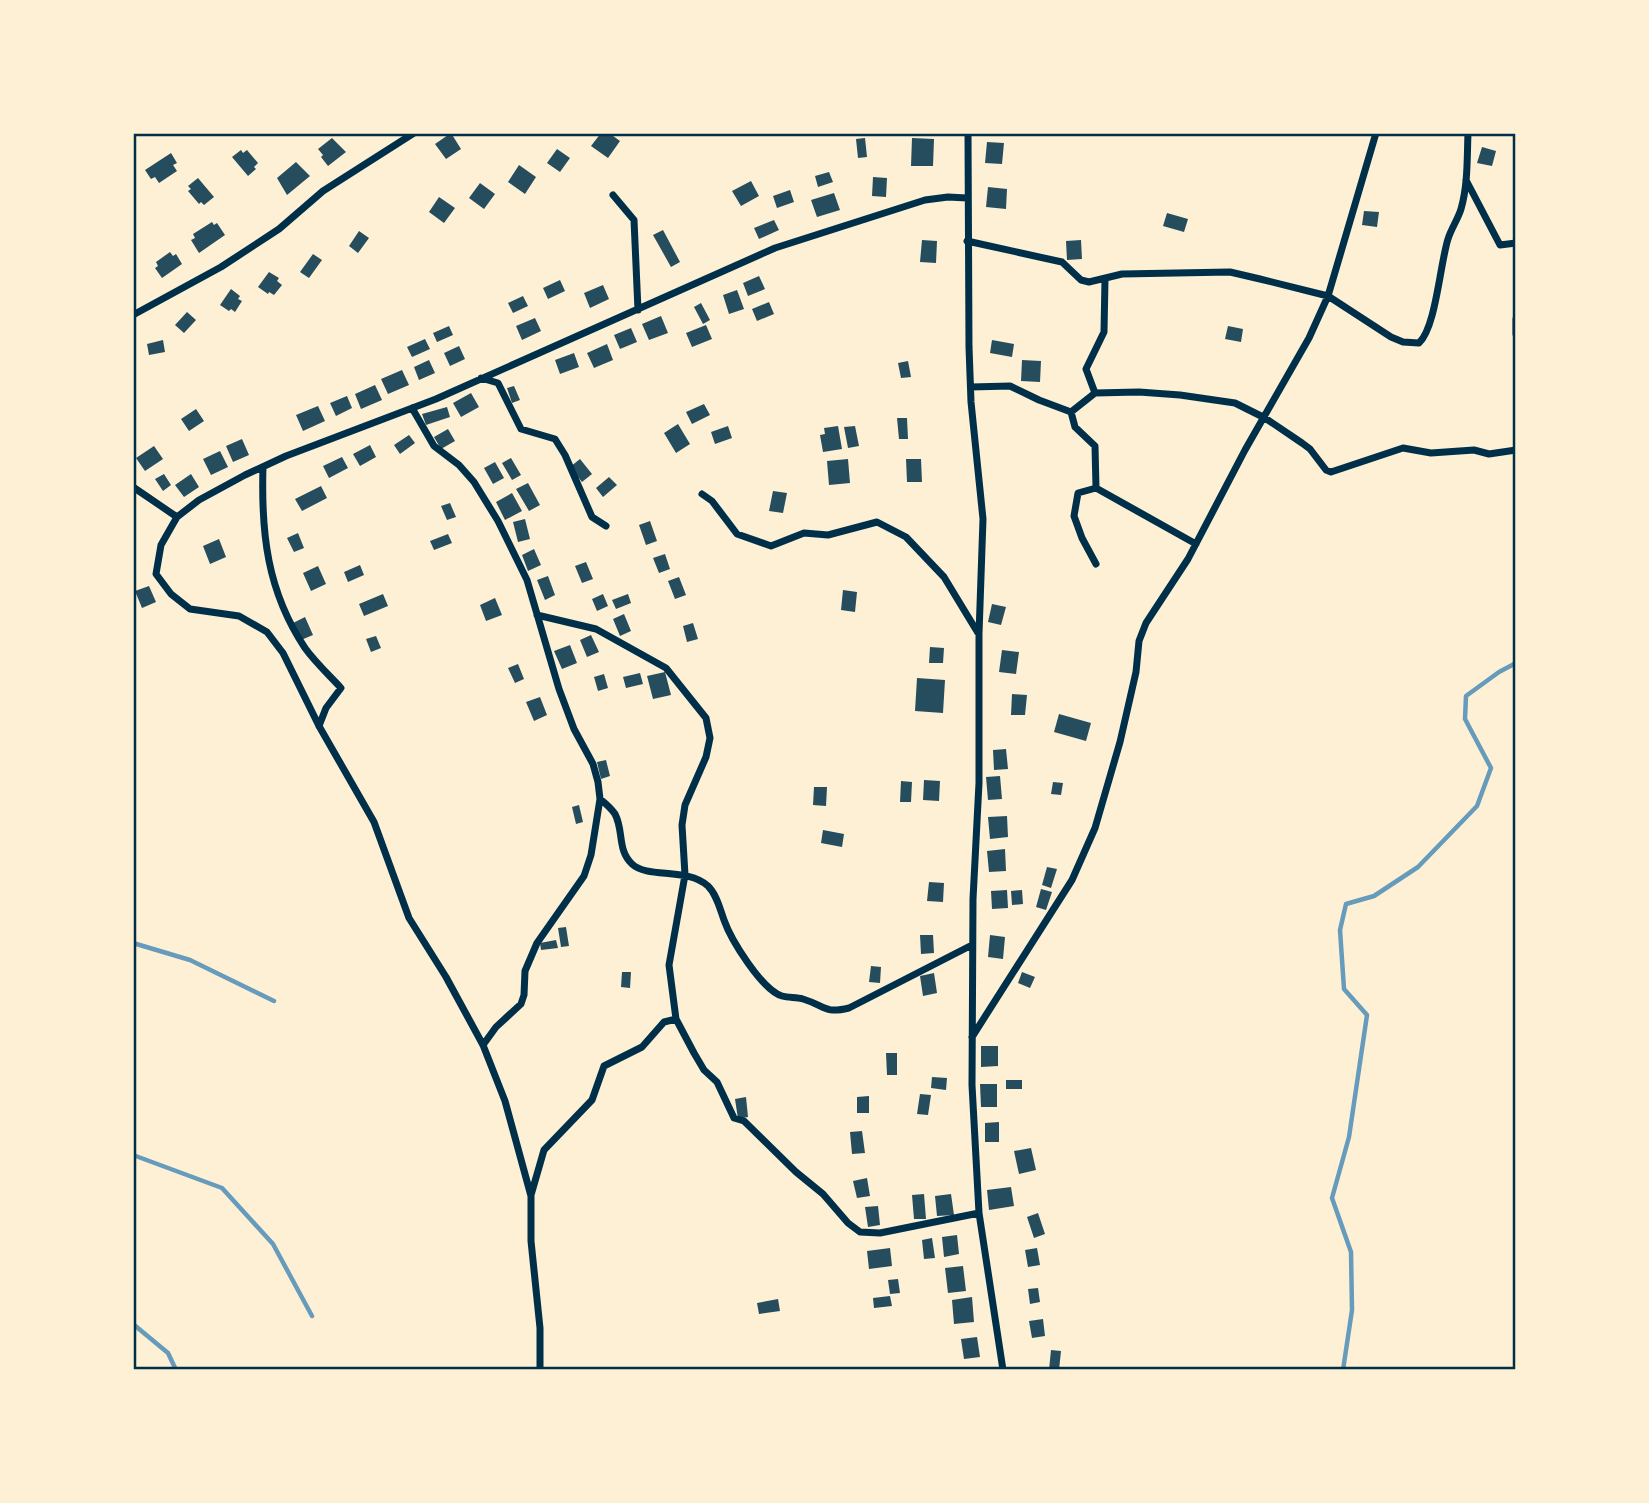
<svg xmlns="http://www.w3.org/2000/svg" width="1649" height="1503" viewBox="0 0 1649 1503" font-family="'Open Sans',sans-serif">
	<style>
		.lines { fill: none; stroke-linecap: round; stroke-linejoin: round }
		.stream { stroke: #669bbc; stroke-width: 4.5 }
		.building { fill: #264d5e }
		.minor { stroke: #003049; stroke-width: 7 }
		.neatline { fill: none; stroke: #003049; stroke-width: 2.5 }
	</style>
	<rect width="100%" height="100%" fill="#fdf0d5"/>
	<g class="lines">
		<path class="stream" d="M133,943L190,960L274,1001
			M133,1155L222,1188L273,1244L312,1316
			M133,1324L168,1353L176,1370
			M1343,1370L1352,1310L1351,1252L1332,1198L1349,1137L1367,1015L1344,989L1340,930L1346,904L1374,896L1418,867L1477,806L1491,768L1465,719L1466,696L1499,672L1516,663"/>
	</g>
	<path class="building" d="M451,133L461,149L446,159L435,144Z
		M601,133H609L620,141L608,158L591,146Z
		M332,138L346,152L328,166L321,157L323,155L318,149Z
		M865,138L867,157L858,158L856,139Z
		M912,138L934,139L933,166H911Z
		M987,142L1004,143L1002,164L985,163Z
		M1482,147L1496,151L1492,166L1477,163Z
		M557,149L570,158L560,172L547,163Z
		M241,150L243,153L247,150L258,163L254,167L256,169L248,176L232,157Z
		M171,153L177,163L173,165L177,171L159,183L155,177L151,179L145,170Z
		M296,162L310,176L287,195L277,178Z
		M519,165L536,177L525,194L508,182Z
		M829,172L833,182L818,187L815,176Z
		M873,177L887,178L886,197L872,196Z
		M198,178L214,197L204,205L201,202L199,204L188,191L191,189L188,186Z
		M751,181L759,196L741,206L732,191Z
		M480,183L495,194L484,209L469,198Z
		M988,187L1007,189L1006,209L986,207Z
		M790,190L794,202L777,208L773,196Z
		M834,193L840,210L817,217L811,200Z
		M439,197L455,208L444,223L429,212Z
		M1364,211L1379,212L1377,227L1362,225Z
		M1167,213L1188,219L1184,232L1163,226Z
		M774,220L779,230L759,239L754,228Z
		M212,222L214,225L217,223L225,235L199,253L191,240L195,238L193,234Z
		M663,230L680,262L671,267L653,235Z
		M359,231L369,238L358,253L349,246Z
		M922,240L937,241L936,263L920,262Z
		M1081,240L1082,259L1067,260L1066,241Z
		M170,252L173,256L176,254L182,264L162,278L155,268L158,266L156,262Z
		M313,254L322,260L309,278L300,272Z
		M269,272L279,278L277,281L282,285L274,295L269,292L268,294L258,287Z
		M759,276L765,289L748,296L743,283Z
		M560,280L565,291L548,299L543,288Z
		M603,285L609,299L590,308L584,293Z
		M231,289L240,296L238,299L242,301L235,312L231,309L229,311L220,305Z
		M737,290L744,309L729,314L723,295Z
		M523,296L528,306L513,313L508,303Z
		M769,302L774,314L757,321L752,309Z
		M701,303L710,320L703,324L694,307Z
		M187,312L196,320L184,333L175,325Z
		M661,316L668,333L649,340L642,324Z
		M535,318L541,331L522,340L516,326Z
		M706,325L712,339L692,347L686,333Z
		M449,326L453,335L437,342L433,333Z
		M1228,326L1243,329L1241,342L1225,339Z
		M631,328L637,342L620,349L614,335Z
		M425,339L430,349L412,357L407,347Z
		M163,340L165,352L149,355L147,344Z
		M992,340L1014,344L1012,357L990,353Z
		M607,344L613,360L594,368L587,353Z
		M459,346L465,359L450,366L444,353Z
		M574,353L579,367L560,374L555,360Z
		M429,360L435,373L419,380L414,367Z
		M1022,360L1041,361L1040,382L1021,381Z
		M908,361L911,377L901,378L898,363Z
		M402,370L409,385L388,394L381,379Z
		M375,385L382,400L361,409L355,394Z
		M514,386L520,400L512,403L507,388Z
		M471,393L479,407L461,417L453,403Z
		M347,396L352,408L336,416L330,403Z
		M704,404L710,415L692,424L686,412Z
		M318,406L325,421L303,431L296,415Z
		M447,407L450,417L426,425L422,414Z
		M196,409L204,421L189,431L181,419Z
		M897,418H907L908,439H899Z
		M678,424L690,444L676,453L664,433Z
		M728,426L732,438L715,444L711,432Z
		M838,426L842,449L823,452L820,435L825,434L824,428Z
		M855,426L859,446L848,448L844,427Z
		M448,429L455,441L441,449L434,437Z
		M409,435L415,443L400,454L394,445Z
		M242,439L249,455L233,462L226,446Z
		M370,445L376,457L360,466L353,454Z
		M154,446L163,459L145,471L136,458Z
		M220,451L228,467L211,475L203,459Z
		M342,457L348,468L329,478L323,466Z
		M511,458L521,475L512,480L502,463Z
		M580,459L592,474L582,482L570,467Z
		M848,459L850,483L829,485L827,461Z
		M906,459H921L922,482H907Z
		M495,462L504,478L493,484L484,468Z
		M164,474L171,485L163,491L155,479Z
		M191,474L199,487L184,497L175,485Z
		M609,477L617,485L603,497L596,488Z
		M528,483L540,505L529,511L516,489Z
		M321,486L327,498L302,511L295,499Z
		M773,491L787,493L783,513L769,511Z
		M512,493L522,511L505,520L496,502Z
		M450,503L456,517L447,520L441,506Z
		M525,519L530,539L518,542L513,522Z
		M650,521L657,541L646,545L639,525Z
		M298,533L304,548L294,552L287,538Z
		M448,534L452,543L434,550L430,541Z
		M219,539L226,557L210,564L203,546Z
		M534,549L541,565L528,571L522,555Z
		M665,554L670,569L659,573L653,558Z
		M586,562L593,579L582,583L575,566Z
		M360,565L364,575L348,582L344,572Z
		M318,566L326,584L311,591L303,573Z
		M548,576L555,595L545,600L537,580Z
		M679,577L686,595L675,599L668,581Z
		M149,586L156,602L142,608L135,591Z
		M843,590L857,592L855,612L841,610Z
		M383,594L388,606L364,616L359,604Z
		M603,594L608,606L597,611L592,599Z
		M628,594L631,603L616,609L612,600Z
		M495,598L502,615L486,621L480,605Z
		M992,604L1006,607L1001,625L988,622Z
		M624,614L631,631L620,636L613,619Z
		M305,617L313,635L301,640L293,623Z
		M693,623L698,639L687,642L683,626Z
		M591,635L599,652L587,657L580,640Z
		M376,636L381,648L371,652L366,639Z
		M570,645L577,663L562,669L554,651Z
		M930,647L944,648L943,663H929Z
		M1002,650L1019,652L1016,674L999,672Z
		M518,664L524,679L515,683L508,668Z
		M665,672L671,695L653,699L647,676Z
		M640,673L643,684L626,688L623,677Z
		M604,674L608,688L598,691L594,677Z
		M917,678L945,680L943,713L915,711Z
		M1012,694L1027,695L1025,715H1011Z
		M540,697L547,715L534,721L526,702Z
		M1059,714L1091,723L1086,741L1054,732Z
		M1006,749L1008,769L994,770L993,750Z
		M606,760L610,776L601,779L597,762Z
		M1000,776L1002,799L988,800L986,777Z
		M924,780L940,781L939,801L923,800Z
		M901,781L912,782L911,802H900Z
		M1053,782L1063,783L1061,795L1051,794Z
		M814,787H827L826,806L813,805Z
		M579,805L583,822L576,824L572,807Z
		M1007,816L1008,837L990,839L988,817Z
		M823,830L844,834L842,847L821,843Z
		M1005,849L1006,871L989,872L987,851Z
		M1047,867L1057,869L1051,888L1042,885Z
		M929,882L944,883L943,902L927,901Z
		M1041,889L1052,892L1046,910L1036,907Z
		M1007,890L1008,908L992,909L991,891Z
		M1022,890L1023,904L1012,905L1011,891Z
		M566,927L569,946L561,947L558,928Z
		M920,935H933L934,953L921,954Z
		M990,935L1005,937L1003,959L988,957Z
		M556,940L558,948L541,950L540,943Z
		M871,966L881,967L880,983L869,982Z
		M622,972H631L630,988L621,987Z
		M1022,972L1035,977L1030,988L1018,983Z
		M934,973L937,993L923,996L920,976Z
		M981,1046H998V1066L981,1067Z
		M886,1053H897V1075H887Z
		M932,1077L947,1078L946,1090L931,1088Z
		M1006,1080H1022V1089H1006Z
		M980,1084H997V1107H981Z
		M920,1094L931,1095L928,1115L917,1114Z
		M869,1096V1113H857V1097Z
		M746,1097L748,1117L738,1119L735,1099Z
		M999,1122V1142H985V1123Z
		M862,1131L865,1153L852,1154L850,1132Z
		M1031,1148L1036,1170L1019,1174L1014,1151Z
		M867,1178L870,1196L857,1198L853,1181Z
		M1011,1187L1014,1206L989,1210L987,1190Z
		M924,1194L926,1219H914L912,1195Z
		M951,1194L954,1215L937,1216L935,1196Z
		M878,1206L880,1225L868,1227L865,1207Z
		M1038,1213L1045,1234L1034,1238L1027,1217Z
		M957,1235L959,1254L944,1257L942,1237Z
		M932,1238L935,1258L924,1259L922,1240Z
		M890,1248L892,1266L869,1269L867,1251Z
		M1037,1248L1040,1265L1028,1267L1025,1250Z
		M963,1266L966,1291L948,1293L945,1268Z
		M898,1279L900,1293L890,1294L888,1280Z
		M1038,1288L1040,1302L1030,1304L1028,1289Z
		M890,1296L892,1306L874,1308L873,1298Z
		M972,1297L974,1322L954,1324L952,1300Z
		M778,1299L780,1311L759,1314L757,1303Z
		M1043,1319L1045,1336L1032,1338L1029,1321Z
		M977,1337L980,1357L964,1359L961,1339Z
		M1051,1350L1061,1351L1059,1370H1049Z"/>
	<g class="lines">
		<path class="minor" d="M968,133L969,347L971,402L983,519L979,634V783L973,899L972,1085L979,1213L1003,1370
			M1466,180L1500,245L1516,243
			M613,195L634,220L638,310
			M967,241L1062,262L1081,280L1089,282L1122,274L1230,272L1260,279L1328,296L1391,337L1403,342L1419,343C1436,327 1440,264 1448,239C1451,229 1458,219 1461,209C1468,185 1467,158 1468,133
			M133,315L221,267L279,229L323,191L414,133
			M1516,319V334
			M481,378L498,383L521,429L555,439L565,455L592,517L606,526
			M971,387L1010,386L1039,400L1071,412L1095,393L1139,392L1180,395L1235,403L1265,418L1302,443L1310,449L1326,470L1331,472L1403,448L1431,453L1474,450L1489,454L1516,450
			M1095,393L1086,369L1104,332L1105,279
			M412,408L434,446L459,465L474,482L498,521L527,580L559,689L574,729L593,764L598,782L600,799L591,855L584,876L537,943L525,971L524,995L521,1004L496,1027L483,1045
			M1071,412L1075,427L1095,446L1096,488
			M263,467C261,533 267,591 305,648C315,662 329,675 341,688L326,708L319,726
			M133,487L177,517
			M702,494L712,501L737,534L771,546L804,533L828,535L877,522L906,537L944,577L978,633
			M1096,564L1082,538L1074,516L1078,493L1096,488L1196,544
			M537,615L596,629L666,668L706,718L710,738L706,757L685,805L682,825L685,875L669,965L676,1019L694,1053L704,1070L717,1082L734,1118L744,1121L796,1172L823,1194L848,1223L860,1232L880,1233L979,1213
			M600,799C605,803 611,808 615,814C624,831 617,850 632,864C648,879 687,867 708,886C717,895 720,909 724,920C731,940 762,990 782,996C789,998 796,997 803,999C826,1006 823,1014 849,1008L972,945
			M972,1037L1072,880L1095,828L1120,742L1136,672L1139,641L1146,623L1188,559L1245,450L1309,338L1328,296L1376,133
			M531,1195L544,1150L592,1100L604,1066L642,1047L664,1022L676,1019
			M540,1370V1328L531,1241V1196L505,1101L483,1045L446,977L409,918L374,822L319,726L283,653L267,632L239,616L190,609L171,594L156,574L161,545L177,517L199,500L245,475L286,456L436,399L775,248L925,200L948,197L967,198"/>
	</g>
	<rect width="1649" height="1503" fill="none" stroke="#fdf0d5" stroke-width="270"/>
	<rect x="135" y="135" width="1379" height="1233" class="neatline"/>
</svg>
